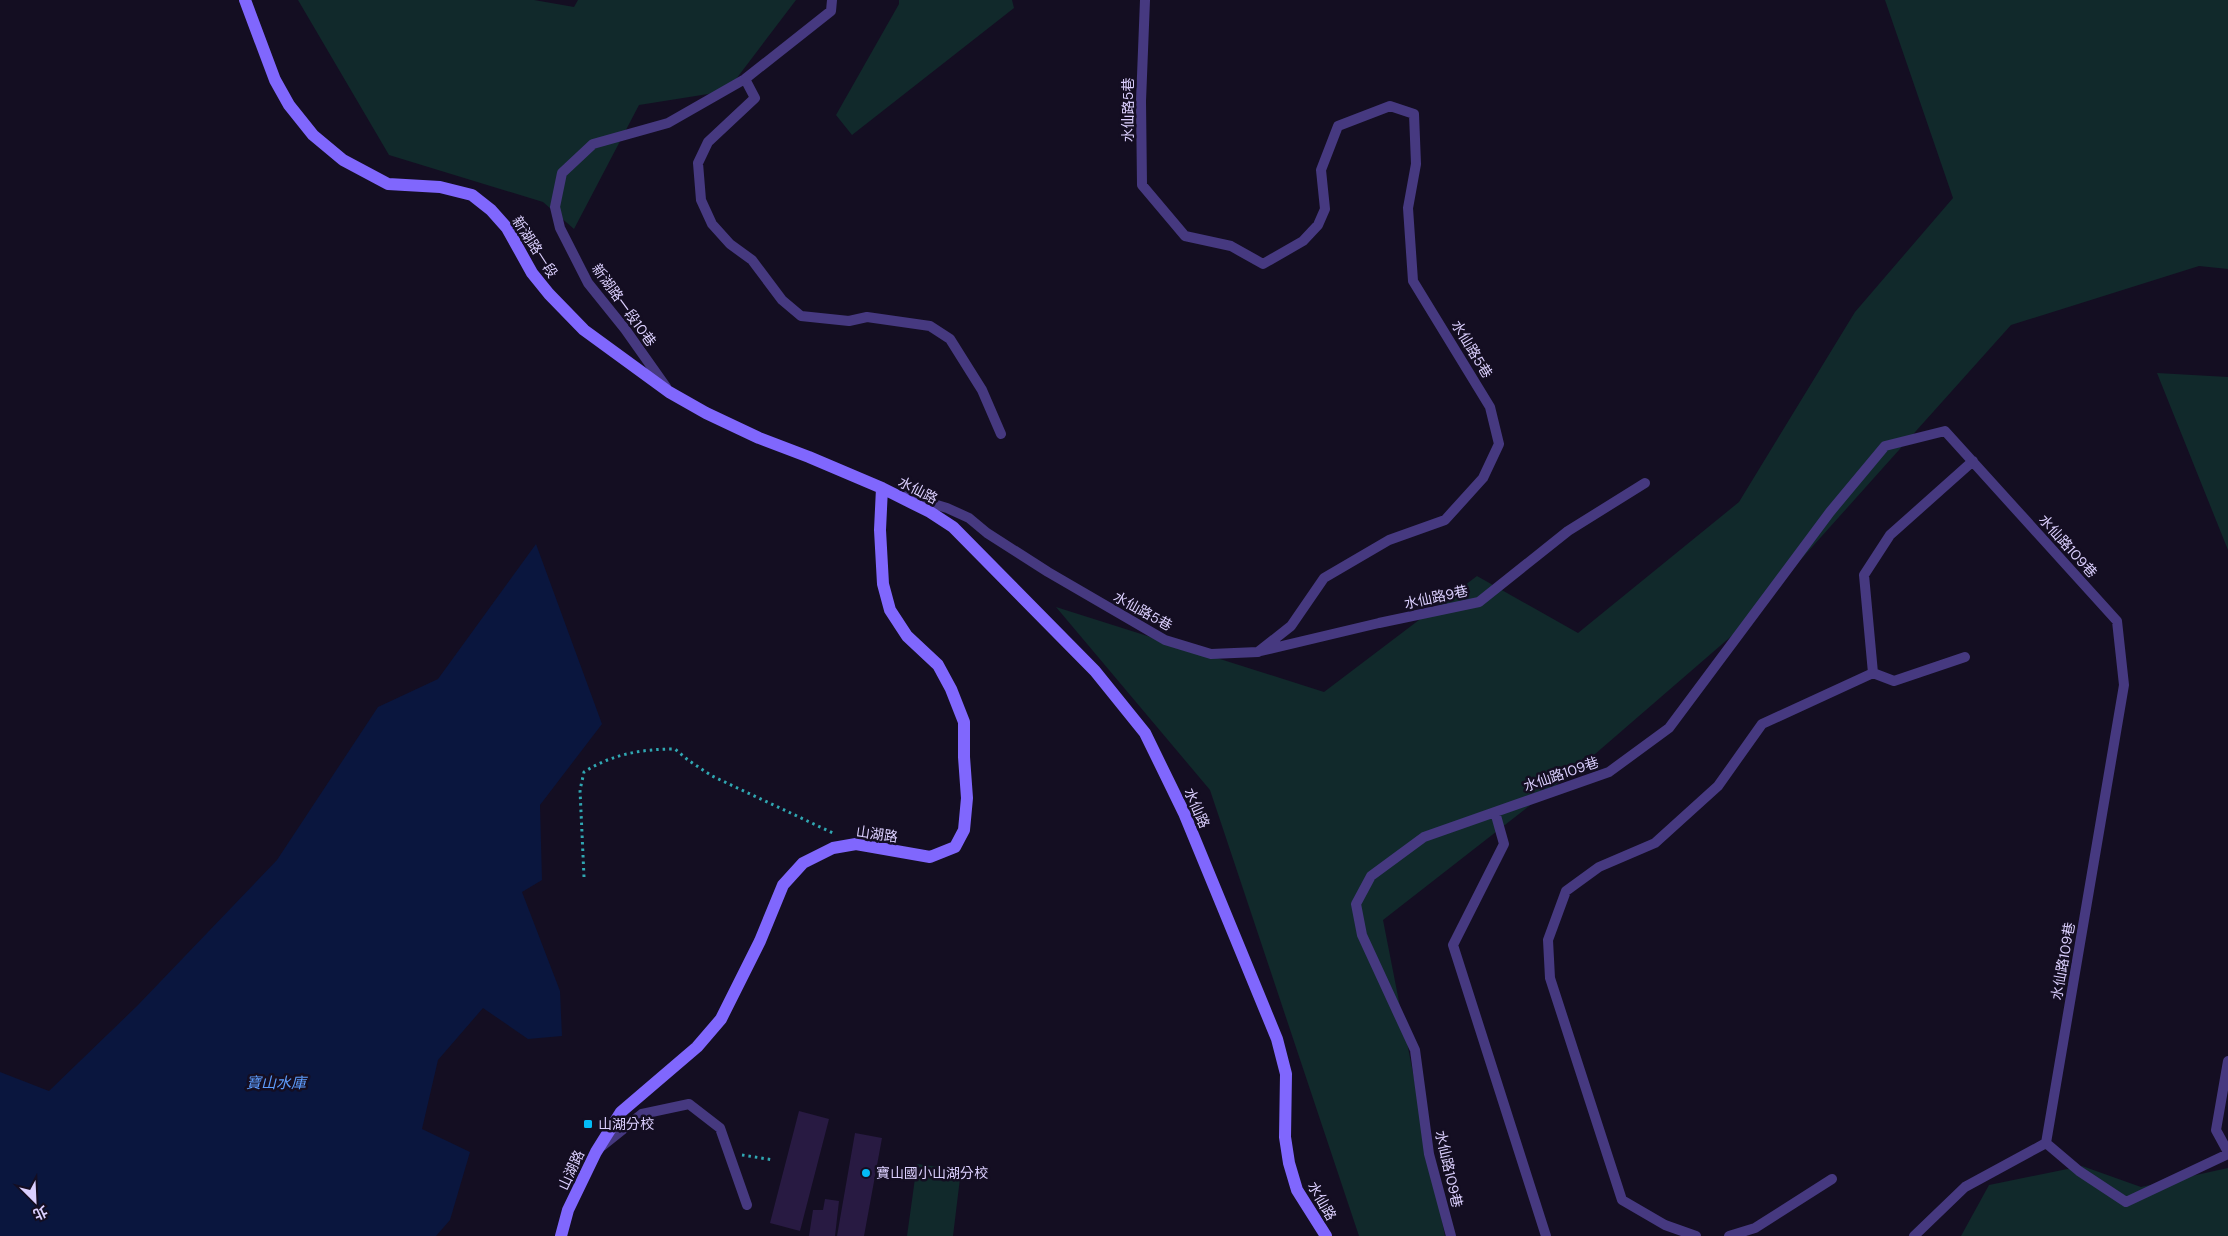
<svg xmlns="http://www.w3.org/2000/svg" width="2228" height="1236" viewBox="0 0 2228 1236" font-family="'DM Sans','Noto Sans TC',sans-serif">
	<style>
		.green { fill: #11292b }
		.water { fill: #0a163e }
		.building { fill: #281a42 }
		.lines { fill: none; stroke-linecap: round; stroke-linejoin: round }
		.path { stroke: #30a7b2; stroke-width: 3; stroke-dasharray: 2.5 4; stroke-linecap: butt }
		.lane { stroke: #463980; stroke-width: 10 }
		.secondary { stroke: #8067fd; stroke-width: 12 }
		.poi-dot { fill: #03bbf6; stroke: #140e22; stroke-width: 2 }
		.labels { text-anchor: middle; stroke-width: 5; stroke-linejoin: round; paint-order: stroke }
		.street-label { font-size: 14px; fill: #dbcffe; stroke: #140e22 }
		.poi-label { font-size: 14px; fill: #dbcffe; stroke: #140e22; text-anchor: start }
		.water-label { font-size: 15px; font-style: italic; fill: #5e9dfd; stroke: #140e22 }
	</style>
	<rect width="100%" height="100%" fill="#140e22"/>
	<path class="green" d="M298,0H534L574,7L578,0H796L727,91L639,105L574,229L543,202L389,155Z
		M899,0H1012L1014,8L852,135L836,115L899,4Z
		M1885,0H2228V269L2199,266L2011,325L1735,633L1587,761L1383,920L1445,1236H1359L1210,790L1056,607L1324,692L1477,576L1578,633L1739,502L1855,312L1953,198Z
		M2157,373L2228,377V550Z
		M917,1164L961,1170L953,1236H907Z
		M2082,1166L2141,1187L2228,1168V1236H1961L1989,1185Z"/>
	<path class="water" d="M536,544L602,724L540,805L542,880L522,892L560,991L562,1036L528,1039L483,1008L438,1060L422,1129L470,1152L450,1220L436,1236H0V1072L49,1091L137,1006L277,860L378,707L438,679Z"/>
	<path class="building" d="M799,1111L829,1119L800,1231L770,1223Z
		M855,1133L882,1138L864,1236H837Z
		M825,1199L839,1201L835,1236H809L813,1210H823Z"/>
	<g class="lines">
		<path class="path" d="M584,877L580,790L584,772C612,754 642,749 675,749L688,760L712,776L833,833
			M742,1155L774,1160"/>
		<path class="lane" d="M745,79L755,98L708,142L698,163L701,200L712,224L730,244L752,260L782,300L801,316L849,321L867,317L930,326L950,339L982,390L1001,434
			M666,387L625,329L588,283L560,228L555,207L562,173L593,144L668,123L745,79L831,11L832,0
			M907,496L947,508L969,518L987,533L1048,572L1165,640L1211,654L1258,652L1291,626L1324,578L1389,540L1445,520L1483,478L1499,444L1490,407L1413,281L1408,208L1416,164L1414,114L1390,106L1338,126L1321,170L1325,209L1318,225L1303,241L1263,264L1231,246L1185,236L1142,185L1141,101L1145,0
			M1261,651L1379,623L1479,602L1568,531L1645,483
			M1873,673L1894,681L1965,657
			M1495,812L1504,844L1453,945L1546,1236
			M2228,1061L2216,1130L2228,1152
			M2046,1143L2079,1171L2126,1202L2228,1154
			M602,1146L642,1114L689,1104L720,1128L747,1205
			M1451,1236L1429,1154L1415,1050L1362,935L1356,904L1371,876L1424,837L1609,772L1669,728L1830,512L1885,446L1945,431L2117,621L2124,685L2046,1143L1965,1187L1914,1236
			M1696,1236L1665,1225L1622,1200L1550,978L1548,940L1566,891L1599,867L1655,843L1718,786L1762,724L1873,673L1864,575L1890,535L1973,461
			M1729,1236L1755,1228L1832,1179"/>
		<path class="secondary" d="M245,0L275,80L289,105L313,135L343,160L388,184L440,187L472,195L491,210L507,228L532,273L549,294L584,330L669,392L706,413L759,438L809,457L882,488L930,512L953,527L1095,671L1145,733L1184,813L1277,1039L1286,1074L1285,1137L1289,1163L1297,1190L1326,1236
			M561,1236L568,1210L596,1152L621,1112L697,1047L721,1019L760,941L783,885L803,863L833,848L856,844L930,857L955,847L964,830L967,798L964,757V722L951,689L938,665L907,636L890,610L883,584L880,530L882,488"/>
	</g>
	<g class="poi-dot">
		<rect x="583" y="1119" width="10" height="10" rx="2.5"/>
		<circle cx="866" cy="1173" r="5"/>
	</g>
	<g class="labels">
		<g class="street-label">
			<text transform="translate(1128 110) rotate(-90)" y="5">水仙路5巷</text>
			<text transform="translate(535 247) rotate(57)" y="5">新湖路一段</text>
			<text transform="translate(624 305) rotate(54)" y="5">新湖路一段10巷</text>
			<text transform="translate(1472 349) rotate(59)" y="5">水仙路5巷</text>
			<text transform="translate(918 490) rotate(27)" y="5">水仙路</text>
			<text transform="translate(2068 546) rotate(48)" y="5">水仙路109巷</text>
			<text transform="translate(1436 597) rotate(-12)" y="5">水仙路9巷</text>
			<text transform="translate(1143 611) rotate(29)" y="5">水仙路5巷</text>
			<text transform="translate(1561 774) rotate(-19)" y="5">水仙路109巷</text>
			<text transform="translate(1197 808) rotate(66)" y="5">水仙路</text>
			<text transform="translate(877 834) rotate(8)" y="5">山湖路</text>
			<text transform="translate(2063 961) rotate(-80)" y="5">水仙路109巷</text>
			<text transform="translate(1449 1169) rotate(77)" y="5">水仙路109巷</text>
			<text transform="translate(571 1170) rotate(-65)" y="5">山湖路</text>
			<text transform="translate(1322 1201) rotate(60)" y="5">水仙路</text>
		</g>
		<g class="poi-label">
			<text x="598" y="1129">山湖分校</text>
			<text x="876" y="1178">寶山國小山湖分校</text>
		</g>
		<g class="water-label">
			<text x="276" y="1088">寶山水庫</text>
		</g>
	</g>
	<g transform="translate(35 1201) rotate(156)" stroke="#140e22" stroke-width="4" paint-order="stroke">
	<path d="M0-4L9 19L0 12L-9 19Z" fill="#dbcffe"/>
	<text y="-8" font-size="14" font-weight="bold" text-anchor="middle" fill="#dbcffe">北</text>
	</g>
</svg>
